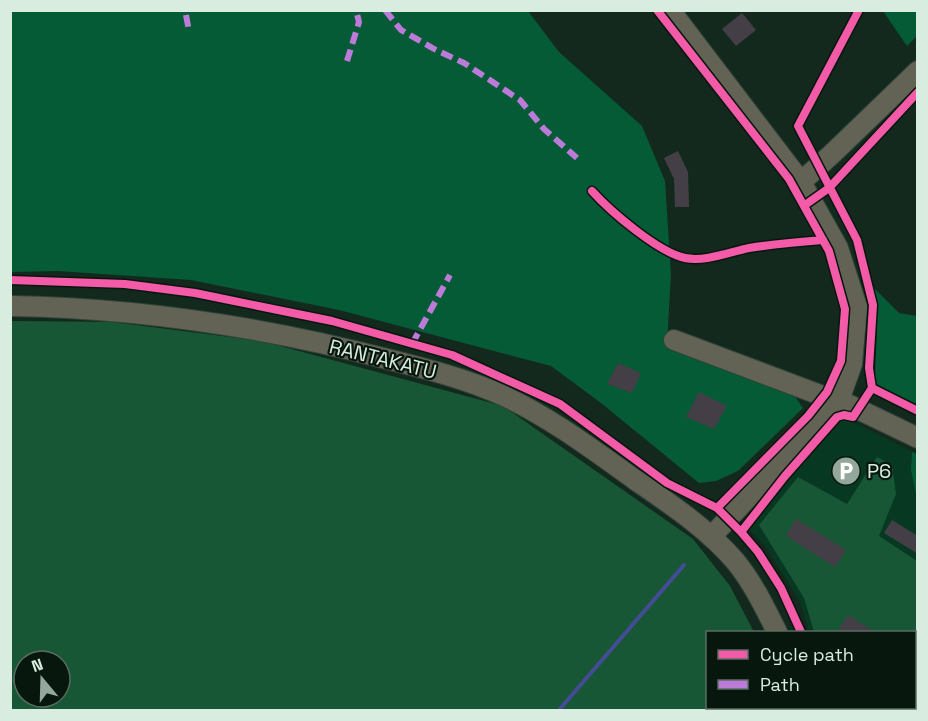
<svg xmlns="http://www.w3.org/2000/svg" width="928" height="721" viewBox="0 0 928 721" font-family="'Space Grotesk',sans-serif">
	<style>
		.built { fill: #073821 }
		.green { fill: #175736; fill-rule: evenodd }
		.forest { fill: #045b35 }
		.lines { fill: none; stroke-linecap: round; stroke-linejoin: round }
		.stream { stroke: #444c96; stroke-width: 4 }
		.building { fill: #443f46 }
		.minor-casing { stroke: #304339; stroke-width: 22 }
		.minor { stroke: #626354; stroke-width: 20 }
		.quiet { stroke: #bd7bd9; stroke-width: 6; stroke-dasharray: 12 6; stroke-linecap: butt }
		.cycleway-casing { stroke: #07170d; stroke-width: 11 }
		.cycleway { stroke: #f35aa7; stroke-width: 8 }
		.labels { text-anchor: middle; stroke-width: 4.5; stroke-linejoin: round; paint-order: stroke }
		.street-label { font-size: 20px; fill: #d8eddf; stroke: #07170d }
		.poi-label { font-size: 20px; fill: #d8eddf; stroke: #07170d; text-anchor: start }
	</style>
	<rect width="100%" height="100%" fill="#13291e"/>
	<path class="built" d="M843,417L917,454V710H839L838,708H914V632H809L800,602L764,544L745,525Z"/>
	<path class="green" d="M11,321L112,322L262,341L503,406L693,539L730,586L754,632H708V708H797L799,710H11ZM24,661H60V697H24Z
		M877,457L892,465L896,494L879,536L917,561V710H843L842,708H914V632H814L804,598L759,525L798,477L847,504Z"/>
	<path class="forest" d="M10,11H528L559,52L642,126L665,181L671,274L667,344L794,395L803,408L738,471L716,481L699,483L601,403L551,366L339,310L191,280L58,271L11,272Z
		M883,11H917V36L907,46Z
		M874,288L899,313L917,316V411L878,390L875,378L877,327Z
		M912,452L917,454V498L911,470Z"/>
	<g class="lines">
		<path class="stream" d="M559,710L684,565"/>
	</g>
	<path class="building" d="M742,13L756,30L736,46L722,29Z
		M678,151L688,172L689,207H675L674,179L664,158Z
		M618,363L641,373L632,393L607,384Z
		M699,392L727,406L714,429L686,417Z
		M796,519L846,550L835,567L786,536Z
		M892,520L918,536V554L884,533Z
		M848,615L875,632H837Z"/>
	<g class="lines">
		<g class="minor-casing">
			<path id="minor" d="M670,10L801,182L838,248L857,307L852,364L839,400L711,537
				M801,182L833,153L918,71
				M10,306C138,308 264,327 387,359C427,369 467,379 504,396C551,418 592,449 634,479C670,504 707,528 736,562C753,583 765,608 777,632
				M674,340L823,396L839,400L918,438
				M813,708L815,710"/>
		</g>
		<use href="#minor" class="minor"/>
		<path class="quiet" d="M385,10L401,30L436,50L464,63L520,100L544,129L577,158
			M186,15L189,31
			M347,61L359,22L356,10
			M412,344L450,275"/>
		<g class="cycleway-casing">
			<path id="cycleway" d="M657,10L789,179L829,251L845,309L841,361L827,392L808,416L717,508
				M859,10L798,126L857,240L873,305L869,368L872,388L918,411
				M592,191C611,212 658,252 685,258C705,262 730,252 749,248C774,244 798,242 823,240
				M805,205L829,188L918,92
				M10,280L125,284L195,293L332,321L452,355L560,404L667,483L717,508L741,532L758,552L781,588L801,632
				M741,532L785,476L837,417L844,415L853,417L872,388"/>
		</g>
		<use href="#cycleway" class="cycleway"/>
	</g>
	<defs>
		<g id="parking-disc" transform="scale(1.5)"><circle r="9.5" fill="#93a89b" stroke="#07170d"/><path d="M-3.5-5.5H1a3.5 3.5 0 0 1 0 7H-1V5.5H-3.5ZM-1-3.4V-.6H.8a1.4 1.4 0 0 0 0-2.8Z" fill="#fff"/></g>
	</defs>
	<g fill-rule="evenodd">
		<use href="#parking-disc" x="846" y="471"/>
	</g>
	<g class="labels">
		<g class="street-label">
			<text transform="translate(383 359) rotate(14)" y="7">RANTAKATU</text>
		</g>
		<g class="poi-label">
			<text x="867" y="478">P6</text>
		</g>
	</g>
	<rect width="928" height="721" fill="none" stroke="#d8eddf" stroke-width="24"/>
	<rect x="706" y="631" width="210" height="78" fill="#07170d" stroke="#5b6d61" stroke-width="1.5"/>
	<rect x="718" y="650" width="30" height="9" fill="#f35aa7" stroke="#5b6d61" stroke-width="1.5"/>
	<text x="760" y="661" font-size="18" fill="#d8eddf">Cycle path</text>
	<rect x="718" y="680" width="30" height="9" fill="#bd7bd9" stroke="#5b6d61" stroke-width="1.5"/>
	<text x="760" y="691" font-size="18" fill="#d8eddf">Path</text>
	<g transform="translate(42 679) rotate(341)"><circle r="28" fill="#07170d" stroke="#5b6d61" stroke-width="1.5"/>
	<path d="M0-4.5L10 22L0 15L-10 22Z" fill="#93a89b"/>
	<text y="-9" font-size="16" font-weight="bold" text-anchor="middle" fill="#d8eddf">N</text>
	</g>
</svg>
